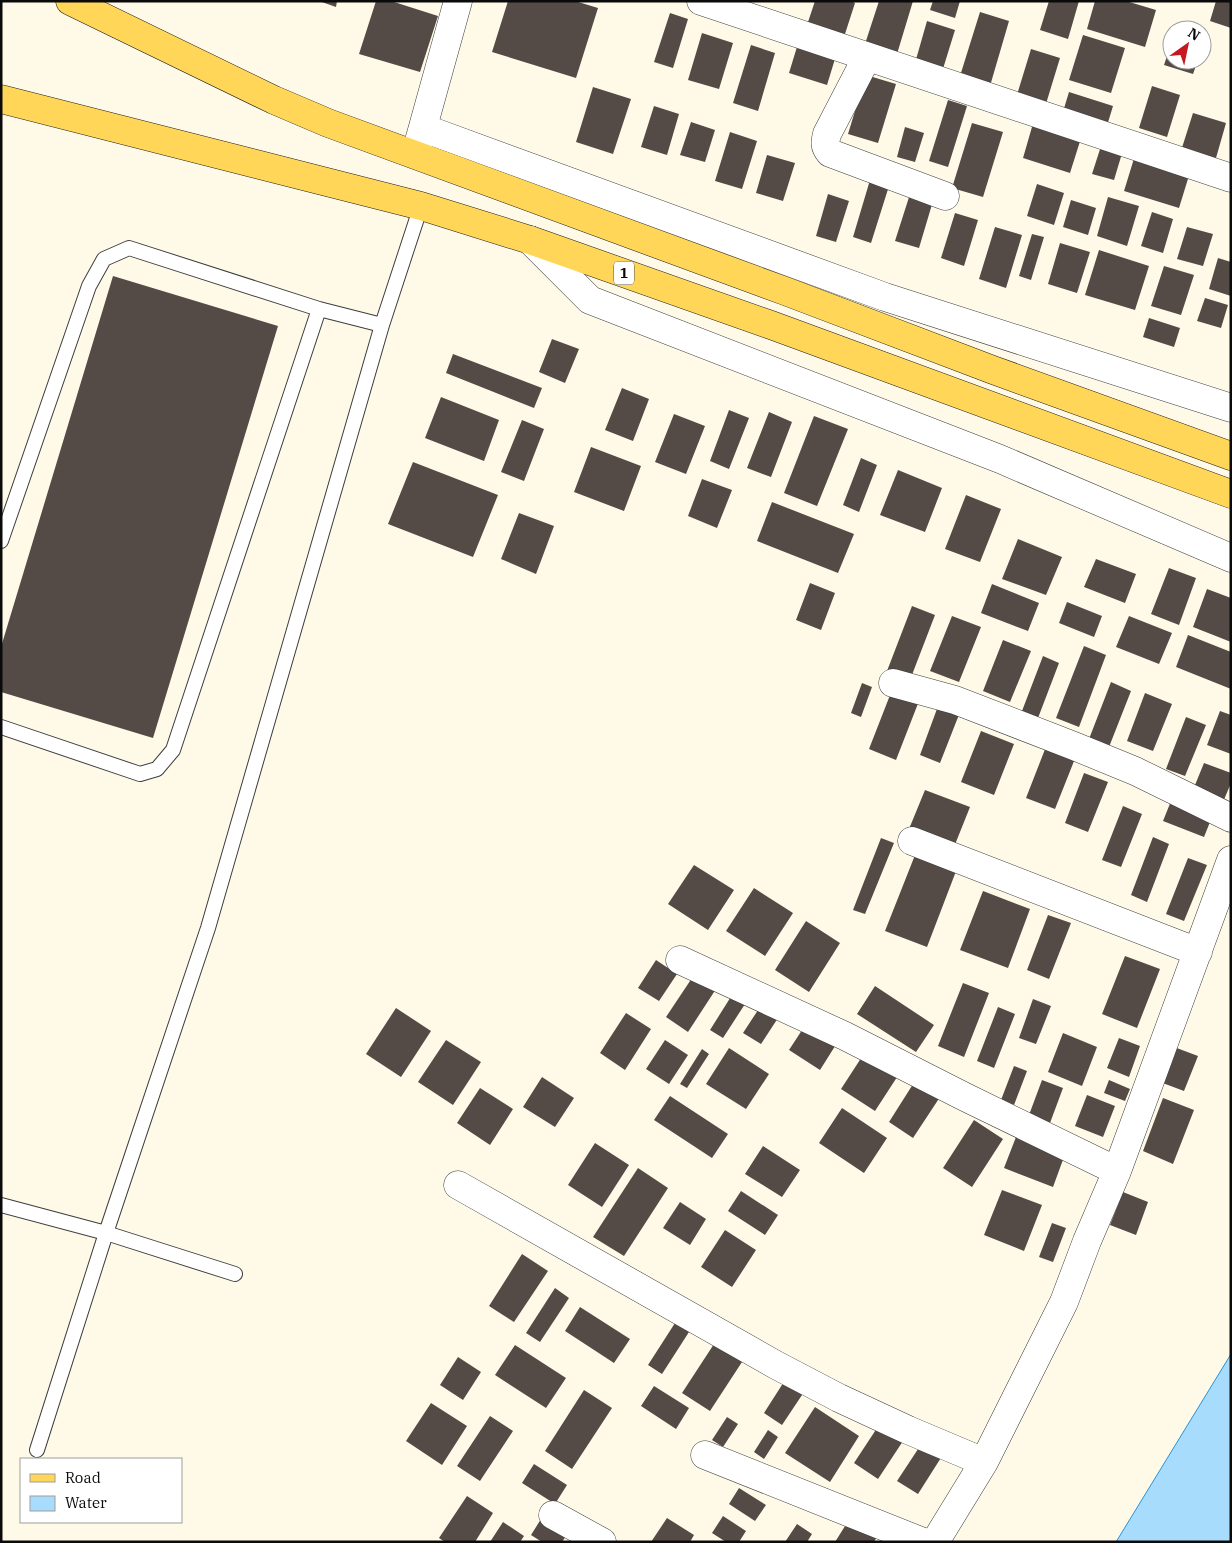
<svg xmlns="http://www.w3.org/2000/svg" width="1232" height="1543" viewBox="0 0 1232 1543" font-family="'IBM Plex Serif',serif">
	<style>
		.water { fill: #a7dcfc; stroke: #2892d9 }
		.building { fill: #544b46 }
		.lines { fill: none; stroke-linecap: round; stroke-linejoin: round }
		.service-casing { stroke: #3d3d3d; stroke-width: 16 }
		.minor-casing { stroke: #3d3d3d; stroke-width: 29 }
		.primary-casing { stroke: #1b1b1b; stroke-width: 29 }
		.service { stroke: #fff; stroke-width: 14 }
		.minor { stroke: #fff; stroke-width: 28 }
		.primary { stroke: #ffd658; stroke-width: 28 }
		.labels { text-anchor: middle; stroke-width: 5; stroke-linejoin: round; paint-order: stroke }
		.shield { fill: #fff; stroke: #545454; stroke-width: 1 }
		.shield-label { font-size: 14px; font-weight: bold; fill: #0a0a0a }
	</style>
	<rect width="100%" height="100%" fill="#fffae8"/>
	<path class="water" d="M1231,1354V1542H1116Z"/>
	<path class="building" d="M319,1H337L336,7Z
		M376,1H391L438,16L420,72L359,54Z
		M508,1H575L598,8L576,78L492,52Z
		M815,1H851L855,3L844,37L807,25Z
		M879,1H913L897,54L865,44Z
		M933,1H960L955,18L930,10Z
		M1049,1H1079L1068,39L1040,30Z
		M1095,1H1126L1156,10L1145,47L1087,29Z
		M1216,1H1231V28L1210,21Z
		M980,12L1009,21L990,86L960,76Z
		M670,13L688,19L673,68L654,62Z
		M927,21L955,30L942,72L915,63Z
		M702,33L733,43L719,89L688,80Z
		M1083,35L1125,48L1111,93L1069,80Z
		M800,37L838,49L827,85L789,73Z
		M1172,41V60H1198L1193,74L1164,65Z
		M751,45L775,53L758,111L733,103Z
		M1031,49L1060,58L1045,107L1016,98Z
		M866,75L896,84L878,143L848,134Z
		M1152,86L1180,95L1167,137L1139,128Z
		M593,87L631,99L613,154L576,142Z
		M1069,92L1113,106L1106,129L1062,115Z
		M948,100L967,106L948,167L929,161Z
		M654,106L679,114L667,155L641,147Z
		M1193,113L1226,123L1214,165L1180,154Z
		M1034,120L1082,135L1070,173L1023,158Z
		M691,122L715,130L705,162L680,155Z
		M972,123L1003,132L983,197L952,188Z
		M905,127L924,133L915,162L897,157Z
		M730,132L757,141L742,189L715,181Z
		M1102,143L1123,150L1114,180L1092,174Z
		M1136,152L1191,169L1179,208L1124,191Z
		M767,155L795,163L783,201L756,193Z
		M870,180L889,186L871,243L853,237Z
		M1037,184L1064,193L1054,225L1027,216Z
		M828,194L849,201L836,242L816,236Z
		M910,194L933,201L919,248L895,241Z
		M1108,197L1139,206L1127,246L1097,236Z
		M1071,200L1096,208L1088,235L1063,227Z
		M1152,212L1173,219L1163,253L1141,246Z
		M955,213L978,220L964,266L941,258Z
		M995,227L1022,235L1006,288L979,279Z
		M1187,227L1213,234L1203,266L1177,259Z
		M1032,234L1044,237L1031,280L1019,276Z
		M1060,243L1090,252L1077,293L1048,284Z
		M1099,250L1149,266L1135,310L1085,295Z
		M1218,258L1231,262V296L1209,289Z
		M1164,266L1194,275L1181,315L1151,306Z
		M113,276L278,326L153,738L1,692V647Z
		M1205,298L1228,305L1221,328L1197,321Z
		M1149,318L1180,328L1174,347L1143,337Z
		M552,339L579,349L565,383L539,372Z
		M453,354L542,388L534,408L446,373Z
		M622,388L649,399L633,441L605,430Z
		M441,397L499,420L484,461L425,438Z
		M729,410L749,418L729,469L710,461Z
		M769,412L792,422L771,477L747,468Z
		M674,414L705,426L686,474L655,462Z
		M814,416L848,429L817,506L784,493Z
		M522,420L544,429L524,481L501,472Z
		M591,447L641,466L624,511L574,492Z
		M861,458L877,465L859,512L843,505Z
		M413,462L498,495L473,557L388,524Z
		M898,470L942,488L925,532L880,515Z
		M702,479L732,490L717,528L688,516Z
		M966,495L1001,509L980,562L945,549Z
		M772,502L854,534L838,573L757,541Z
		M519,513L554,526L536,574L501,559Z
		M1018,539L1062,557L1046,595L1002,579Z
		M1096,559L1136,574L1125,603L1084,587Z
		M1169,568L1196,578L1179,625L1151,614Z
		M810,583L835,593L821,630L796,620Z
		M992,584L1039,603L1028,631L981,613Z
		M1207,589L1231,598V642L1193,627Z
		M1067,602L1102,616L1094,637L1059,623Z
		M912,606L935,615L910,680L887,671Z
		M952,616L981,627L959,682L930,671Z
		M1129,616L1172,633L1159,664L1116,647Z
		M1188,635L1231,652V689L1176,667Z
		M1003,640L1031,651L1010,702L983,691Z
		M1084,646L1106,655L1079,727L1056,718Z
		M1043,656L1059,663L1038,718L1022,711Z
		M1111,682L1131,691L1109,747L1089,739Z
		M862,683L872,687L861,717L851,713Z
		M892,690L919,701L896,760L869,749Z
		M1145,693L1172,704L1153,751L1127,741Z
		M941,698L962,707L940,763L920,755Z
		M1220,711L1231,715V754L1207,745Z
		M1186,717L1206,725L1185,776L1166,769Z
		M981,731L1014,744L994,795L961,782Z
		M1049,739L1078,751L1055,809L1026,798Z
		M1204,763L1231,773V783L1223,802L1193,790Z
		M1084,773L1108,782L1088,832L1065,823Z
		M925,790L970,807L954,847L909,829Z
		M1173,796L1214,812L1204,837L1163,821Z
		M1123,806L1142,814L1121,867L1102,860Z
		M1153,837L1169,844L1147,902L1131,895Z
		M881,838L894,843L865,914L853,910Z
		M917,850L958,866L927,947L885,931Z
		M1188,858L1207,865L1184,921L1166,914Z
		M694,865L734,890L708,930L668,904Z
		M754,888L793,913L765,956L726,931Z
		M983,891L1030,909L1008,968L960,950Z
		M1048,915L1071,923L1049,979L1027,970Z
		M806,921L840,943L809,992L775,970Z
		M1125,956L1160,969L1137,1028L1102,1014Z
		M656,960L677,974L659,1001L638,988Z
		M694,975L716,989L688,1032L666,1017Z
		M963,983L989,993L964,1057L938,1046Z
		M875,986L934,1025L916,1052L857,1014Z
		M732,995L745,1004L723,1038L710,1030Z
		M1033,999L1051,1006L1036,1044L1019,1038Z
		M760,1007L778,1018L761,1044L743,1033Z
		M998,1007L1015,1014L994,1068L977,1061Z
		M396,1008L431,1031L401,1077L366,1054Z
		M626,1013L651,1029L625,1070L600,1053Z
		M806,1024L837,1043L820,1070L789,1050Z
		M1063,1033L1097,1047L1082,1086L1048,1072Z
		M1119,1038L1140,1046L1129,1077L1107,1068Z
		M446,1040L481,1062L453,1105L418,1082Z
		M665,1040L688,1055L669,1084L646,1069Z
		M1174,1047L1198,1056L1184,1091L1160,1082Z
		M729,1048L769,1074L746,1109L706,1084Z
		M702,1049L709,1054L687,1088L680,1084Z
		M867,1049L901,1071L875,1111L841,1089Z
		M1014,1066L1027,1071L1014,1105L1001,1100Z
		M542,1077L574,1098L555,1127L523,1107Z
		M1042,1080L1063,1088L1050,1123L1029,1115Z
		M1109,1080L1130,1089L1125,1101L1104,1093Z
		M915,1081L940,1097L913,1138L889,1122Z
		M480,1088L513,1109L490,1145L457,1123Z
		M1087,1095L1115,1106L1103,1137L1075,1126Z
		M670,1096L728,1134L712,1158L654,1120Z
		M1163,1098L1194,1110L1173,1164L1143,1151Z
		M842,1108L887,1138L864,1173L819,1143Z
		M974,1120L1003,1139L972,1187L943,1168Z
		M1016,1137L1064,1157L1053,1187L1004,1168Z
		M595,1143L629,1165L602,1207L568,1185Z
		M763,1146L800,1170L782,1197L745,1174Z
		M638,1168L668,1188L624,1256L593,1237Z
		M1002,1190L1042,1205L1024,1251L984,1235Z
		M741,1191L778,1215L765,1235L728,1211Z
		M1123,1192L1148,1202L1136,1235L1110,1225Z
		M680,1202L706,1219L690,1245L663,1228Z
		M1052,1223L1066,1228L1053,1262L1039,1257Z
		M725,1230L756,1250L732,1287L701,1267Z
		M522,1254L548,1271L514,1322L489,1306Z
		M555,1288L569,1298L540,1342L526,1333Z
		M580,1307L630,1339L614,1363L565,1331Z
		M675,1323L689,1332L662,1374L648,1365Z
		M714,1344L742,1362L710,1411L682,1393Z
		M515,1345L566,1378L546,1408L495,1375Z
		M458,1357L481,1372L463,1400L440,1385Z
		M787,1377L806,1389L782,1425L764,1413Z
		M654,1386L689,1408L676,1429L641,1406Z
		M584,1390L612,1408L572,1469L545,1451Z
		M431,1403L467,1426L442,1465L406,1441Z
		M815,1407L859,1436L830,1482L785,1453Z
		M490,1416L513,1431L480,1481L457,1466Z
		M727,1417L738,1424L723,1447L712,1440Z
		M881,1422L905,1438L878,1479L854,1463Z
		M768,1430L778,1437L764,1459L754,1452Z
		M924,1440L944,1453L918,1494L897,1481Z
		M534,1464L567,1485L555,1504L522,1483Z
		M739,1488L766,1505L755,1521L729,1504Z
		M467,1496L493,1513L475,1542H445L439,1538Z
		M852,1515L879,1533L874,1542H835Z
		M723,1516L746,1531L739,1542H726L712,1533Z
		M667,1518L694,1535L690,1542H651Z
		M541,1519L566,1536L562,1542H542L531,1535Z
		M503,1522L524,1536L520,1542H490Z
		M797,1524L812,1534L807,1542H785Z"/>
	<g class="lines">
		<g class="service-casing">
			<path id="service" d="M1,541L89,286L104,259L129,248L319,309L382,325
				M1,727L140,774L157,769L173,750L319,309
				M1,1205L106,1233L235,1274
				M37,1450L106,1233L208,928L382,325L421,206"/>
		</g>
		<g class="minor-casing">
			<path id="minor" d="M701,1L1231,178
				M867,57L827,134C825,142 824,146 830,153L945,196
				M423,128L885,297L1231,408
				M418,145L458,1
				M530,240L590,300L1000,459L1231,558
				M893,683L955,700L1074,746L1135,771L1231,818
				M912,841L1198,952
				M680,960L845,1036L965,1097L1117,1171
				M458,1185L776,1365L839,1398L908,1430L984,1462
				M705,1455L923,1542
				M553,1515L602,1542
				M935,1542L984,1462L1064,1302L1087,1241L1117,1171L1231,860"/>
		</g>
		<g class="primary-casing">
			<path id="primary" d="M70,1L274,100L328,123L785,291L993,370L1231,456
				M1,99L421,206L530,240L771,325L1231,494"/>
		</g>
		<use href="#service" class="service"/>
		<use href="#minor" class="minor"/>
		<use href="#primary" class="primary"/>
	</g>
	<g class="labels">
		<rect class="shield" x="614" y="261.5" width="20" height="23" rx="4"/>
		<g class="shield-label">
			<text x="624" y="278">1</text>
		</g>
	</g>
	<rect width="1232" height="1543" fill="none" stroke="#0a0a0a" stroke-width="5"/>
	<rect x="20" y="1458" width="162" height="65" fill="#ffffff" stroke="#9d9d9d"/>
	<rect x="30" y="1474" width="25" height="8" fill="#ffd658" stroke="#9d9d9d"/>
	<text x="65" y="1483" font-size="15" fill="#0a0a0a">Road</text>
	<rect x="30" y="1496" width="25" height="15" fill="#a7dcfc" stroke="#9d9d9d"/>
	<text x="65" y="1508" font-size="15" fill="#0a0a0a">Water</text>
	<g transform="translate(1187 45) rotate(33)"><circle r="24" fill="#ffffff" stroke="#9d9d9d"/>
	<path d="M0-4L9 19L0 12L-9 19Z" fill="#c51820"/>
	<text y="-8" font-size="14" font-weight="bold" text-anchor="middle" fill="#0a0a0a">N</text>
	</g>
</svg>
